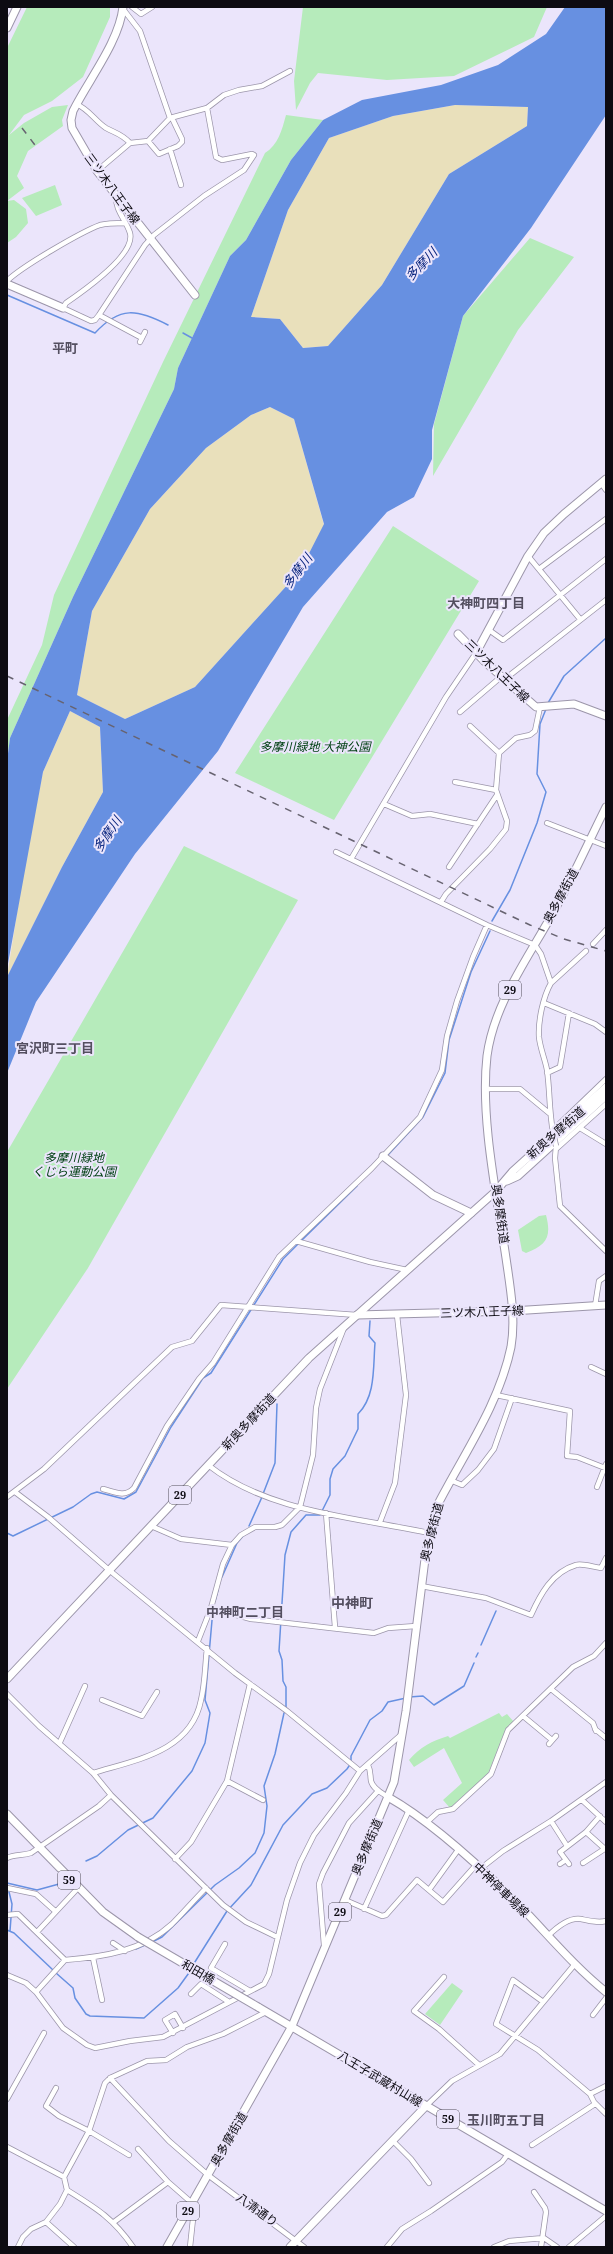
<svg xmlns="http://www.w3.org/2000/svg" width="613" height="2254" viewBox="0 0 613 2254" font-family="'Noto Serif','Noto Sans JP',serif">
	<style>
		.green { fill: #b6ebbb }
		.sand { fill: #e9e0bb }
		.water { fill: #6790e1; fill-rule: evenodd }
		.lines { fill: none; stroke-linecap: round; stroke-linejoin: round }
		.stream { stroke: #6790e1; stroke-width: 1.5 }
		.street-casing { stroke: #9c96aa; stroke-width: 6 }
		.secondary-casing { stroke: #9c96aa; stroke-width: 9 }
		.primary-casing { stroke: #9c96aa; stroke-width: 9 }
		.street { stroke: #fff; stroke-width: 4.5 }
		.secondary { stroke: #fff; stroke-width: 7 }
		.primary { stroke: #fff; stroke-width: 7 }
		.rail { stroke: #676370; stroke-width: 1.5; stroke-dasharray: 7 7; stroke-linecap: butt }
		.street-bridge-casing { stroke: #9c96aa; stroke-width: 6; stroke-linecap: butt }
		.primary-bridge-casing { stroke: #9c96aa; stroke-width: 9; stroke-linecap: butt }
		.street-bridge { stroke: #fff; stroke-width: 4.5 }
		.primary-bridge { stroke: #fff; stroke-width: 7 }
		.labels { text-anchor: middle; stroke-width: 4; stroke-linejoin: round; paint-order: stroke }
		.shield { fill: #ebe5fb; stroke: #504c58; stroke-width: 1 }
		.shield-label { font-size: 11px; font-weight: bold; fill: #0d0b12 }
		.street-label { font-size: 12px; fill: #0d0b12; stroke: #ebe5fb }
		.park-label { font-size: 12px; font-style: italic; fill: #014013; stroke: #ebe5fb }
		.water-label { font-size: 13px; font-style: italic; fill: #001e7a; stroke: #ebe5fb }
		.neighbourhood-label { font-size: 13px; font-weight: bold; fill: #544f60; stroke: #ebe5fb }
		.quarter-label { font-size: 14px; font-weight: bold; fill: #544f60; stroke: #ebe5fb }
	</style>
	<rect width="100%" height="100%" fill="#ebe5fb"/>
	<path class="green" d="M27,7H110V17L83,77L52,101L24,115L9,135L24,123L52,107L68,105L62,120L63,126L28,151L17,176L24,188L7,201L14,200L26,209L28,223L16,237L7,243V48Z
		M303,7H547L534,37L454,76L387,80L318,73L310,83L296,110L294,81Z
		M286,115L323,120L291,160L246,240L230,256L178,368L174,389L73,597L10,738L7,761V720L42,645L54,595L163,362L265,153C278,145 282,130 286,115Z
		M55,185L62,205L36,216L22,198Z
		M530,238L574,257L518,330L433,476L434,424L463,316Z
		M393,526L479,581L334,820L235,773Z
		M184,846L298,900L88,1268L7,1389V1152Z
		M546,1215C552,1238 546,1245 526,1253L522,1251L518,1230L539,1216Z
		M499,1713L502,1717L507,1714L514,1722L505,1731L488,1774L450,1808L443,1800L462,1783L444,1748L414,1767L409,1760C420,1747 432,1741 448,1736L450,1738Z
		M452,1983L463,1991L440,2025L425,2014Z"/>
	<path class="sand" d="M455,105L528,107L527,126L449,174L382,285L328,346L303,348L280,319L251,317L288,210L329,138L393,116Z
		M270,407L294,419L324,525L300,571L195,687L125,719L77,695L92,611L150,509L206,448L251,415Z
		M70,711L100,727L103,792L62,867L7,977L24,868L43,772Z"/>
	<path class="water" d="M565,7H606V115L531,228L463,316L432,430V459L414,497L387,512L303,607L218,751L135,854L36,1002L7,1073V977L62,867L103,792L100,727L70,711L43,772L7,969V761L10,738L73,597L174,389L178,368L230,256L246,240L291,160L323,120L362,100L441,85L498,65L546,34ZM455,105L528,107L527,126L449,174L382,285L328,346L303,348L280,319L251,317L288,210L329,138L393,116ZM270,407L294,419L324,524L300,571L195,687L125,719L77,695L92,611L150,509L206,448L251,415Z"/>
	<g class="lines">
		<path class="stream" d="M7,295L95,333C120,306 137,309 168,325
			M183,333L192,338
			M548,703L564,676L606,638
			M492,921L510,890L537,823L546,792L537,774L540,724L546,709
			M387,1156L423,1117L445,1073L449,1040L471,972L490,931
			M301,1241L357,1186
			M263,1494L275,1463L277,1404
			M322,1511L330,1495V1479L333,1469L345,1456L358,1429V1414C376,1396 373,1367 375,1343L369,1336L370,1321
			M249,1526L262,1497
			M7,1533L13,1536L73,1507L91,1494L97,1492L124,1499L136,1492L171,1427L203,1378L211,1373L283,1259L299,1243
			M222,1577L237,1543L243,1536
			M215,1601L218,1590
			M481,1645L496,1611
			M476,1657L478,1653
			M409,1697L423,1696L434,1705L464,1686L474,1663
			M286,1707V1687L283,1681L282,1660L279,1651L285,1555L291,1532L306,1515H320
			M86,1861L97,1856L128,1830L153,1818L192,1771L205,1743L210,1713L205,1700L213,1609
			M7,1883L37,1890L59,1884
			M9,1892L12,1904L10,1931
			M7,1930L14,1933L53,1970
			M152,1942L162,1937L215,1885L239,1868L255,1853L264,1833L267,1806L264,1786L275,1754L284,1713
			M136,1949L147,1944
			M193,1965L227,1911L251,1885L283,1825L312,1794L327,1788L347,1769L351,1763V1756L370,1720L382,1711L388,1702L406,1698
			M56,1973L73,1988L75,1998L86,2014L90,2016L144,2018L178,1988L191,1970"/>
		<g class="street-casing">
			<path id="street" d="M132,7L141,14L152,7
				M123,9L140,31L170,118
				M76,104C89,109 95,121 106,128C115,133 122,134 130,143
				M148,141L159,154L178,146L182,142V139L172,118
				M170,149L181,185
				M97,171L130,143L148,141L170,118L207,108L224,95L239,90L262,86L290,71
				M116,196C115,210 126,220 130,233C136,255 82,292 66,303L63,308L91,321L95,320L99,315L145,245L154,235L204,196L244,170L254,155L252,154L222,160L216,157L207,108
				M7,281C21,267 81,232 100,225C108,223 117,223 125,223
				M99,315L142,338
				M140,342L145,332
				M601,483L606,490
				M528,556L580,619
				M539,569L606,519
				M489,630L503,640L606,559
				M505,679L606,600
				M460,712L502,676
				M470,726L499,753
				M455,782L496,790
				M384,804L412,816L430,814L478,824
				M547,823L606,846
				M336,852L487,925L535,945L541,954L551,983
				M351,859L446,697L476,653
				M449,867L497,795
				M441,902L446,894L490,849L506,829L507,821L496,790L499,753L516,738L530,735L535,731L540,707
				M593,944L606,930
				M544,1003L595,1024L606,1032
				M547,1073L560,1067L569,1013
				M485,1089H520L549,1113
				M580,1128L606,1144
				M553,1130L606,1079
				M553,1132C549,1111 550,1091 547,1070C545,1059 540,1048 539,1037C538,1021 543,997 551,983L586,951
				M556,1146L555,1158L560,1206L606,1251
				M556,1149L606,1104
				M296,1241L370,1262L407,1270
				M595,1306L599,1281L606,1276
				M591,1367L606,1374
				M496,1395L570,1411L567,1456L577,1457L605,1468
				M208,1465C269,1513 356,1517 429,1533
				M450,1480L462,1485L478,1470L494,1449L512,1398
				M597,1487L606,1464
				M103,1489C115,1492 124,1498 134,1488L167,1426L199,1379L213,1363L279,1257L372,1168L420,1117L442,1070L447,1036L457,1001L473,957L487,925
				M15,1492L48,1517L109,1570L235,1673L287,1711L360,1771
				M7,1497L44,1469L172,1347L192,1341L221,1305L357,1315
				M326,1513L335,1627
				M380,1522L395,1483L406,1395L397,1315
				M151,1526L181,1539L232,1545
				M421,1586L486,1598L531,1615C540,1595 552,1572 576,1565C582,1563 593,1567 601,1568L606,1558
				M211,1608L251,1619L374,1633L388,1628L416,1626
				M198,1641L211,1608L223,1564L232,1545L241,1535L255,1527H275L282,1525L300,1507L313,1455L316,1408L320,1389L344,1328
				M551,1689L593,1723L596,1731
				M7,1694L39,1726L93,1773L111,1795L223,1905L246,1922L277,1937
				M102,1700L142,1716L157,1692
				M523,1716L552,1740
				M595,1729L606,1738
				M60,1742L85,1686
				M549,1744L556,1736
				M368,1765C371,1771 370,1775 371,1781C373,1789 382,1793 388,1797
				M93,1773C135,1760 191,1752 201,1700C205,1684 205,1666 207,1648
				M227,1781L263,1800
				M582,1800L606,1822
				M551,1821L567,1846
				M426,1823L438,1812L453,1809L491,1774L508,1730L573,1667L594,1656L606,1643
				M586,1832L605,1849
				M7,1858C15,1854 22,1856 31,1853L99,1806L111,1795
				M175,1859L191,1842L227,1781L250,1684
				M583,1863L606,1848
				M560,1864L566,1860
				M569,1864L560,1852L586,1832L600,1816
				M480,1869L503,1851L551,1821L606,1782
				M7,1888L36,1894L55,1911
				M429,1890L458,1850
				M345,1900L382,1916L386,1915L417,1880L443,1902L476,1865
				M364,1909L409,1810
				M7,1915L18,1914L65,1960
				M37,1932L78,1888
				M548,1936C556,1928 569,1917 581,1919C590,1921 597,1923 606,1921
				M113,1943L125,1951
				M225,1944L211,1968L250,1991
				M324,1945L319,1884L323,1873L349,1823L378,1791
				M93,1958L102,2000
				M7,1975L26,1983L36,1992L63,2028L87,2045L95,2048L130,2041L163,2037L264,1984L269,1974L287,1900L300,1863L314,1835L346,1793L360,1771L402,1734
				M444,1977L414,2011L439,2029L479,2065
				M36,1992L65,1960C103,1957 143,1951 172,1924C184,1912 194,1900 206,1888
				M191,1994L201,1984L229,2002
				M542,2001L513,1980L496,2024L538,2050L590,2094L594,2102L606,2114
				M593,2015L606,1998
				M173,2033L165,2020L175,2014L183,2028
				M110,2078L169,2141L208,2175L304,2247
				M56,2088L46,2106L59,2116L89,2131L129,2155
				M590,2094L606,2086
				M7,2099L44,2033
				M426,2106L452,2081L500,2054L575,1964
				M393,2141L411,2159L429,2183
				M532,2145L595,2104
				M7,2147L64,2177
				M138,2149L168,2182L192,2203L193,2219L190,2247
				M67,2190C96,2208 113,2218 133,2247
				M534,2192L545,2208L546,2212L541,2247
				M46,2222L74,2247
				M114,2222L168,2182
				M18,2247L23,2237L31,2229L46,2222L60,2204L67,2190L64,2177L89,2131L105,2083L110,2078L147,2061L166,2060L187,2047L223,2034L266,2012
				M387,2247L402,2229L431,2211L502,2162L508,2154
				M494,2247L509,2241L544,2238L557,2247
				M569,2247L606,2216"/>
		</g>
		<g class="secondary-casing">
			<path id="secondary" d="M123,7C119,42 89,79 73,111L71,120L72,128L97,171L195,295
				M7,28L17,7
				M7,284L63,308
				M458,634L485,662L536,707L574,704L606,716
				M476,653L528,556L544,533L564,514L606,479
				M383,1156L433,1195L471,1213
				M357,1315L512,1311L606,1305
				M388,1797C434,1823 485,1871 522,1908C550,1937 575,1967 606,1992
				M290,2247L426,2106"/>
		</g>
		<g class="primary-casing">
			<path id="primary" d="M507,1181L518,1176L606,1096
				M7,1679L309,1358L496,1191L513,1171L606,1087
				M7,1814L103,1912L138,1937
				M258,2007L606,2211
				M167,2247L292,2026L394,1782L406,1711L426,1551L437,1506C463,1455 499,1405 511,1347C516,1318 510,1286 506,1258C497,1197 480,1117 487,1056C494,1003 529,957 554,911C573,877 589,841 606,807"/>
		</g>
		<use href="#street" class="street"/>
		<use href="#secondary" class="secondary"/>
		<use href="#primary" class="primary"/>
		<path class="rail" d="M22,128L38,149
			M7,676L530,925L564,939L606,951"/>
		<g class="street-bridge-casing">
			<path id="street-bridge" d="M553,1132L556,1146"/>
		</g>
		<g class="primary-bridge-casing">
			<path id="primary-bridge" d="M138,1937L258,2007"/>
		</g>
		<use href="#street-bridge" class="street-bridge"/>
		<use href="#primary-bridge" class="primary-bridge"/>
	</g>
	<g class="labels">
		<g class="shield">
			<rect x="499" y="981" width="22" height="18" rx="3"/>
			<rect x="169" y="1486" width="22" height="18" rx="3"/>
			<rect x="58" y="1871" width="22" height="18" rx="3"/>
			<rect x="329" y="1903" width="22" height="18" rx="3"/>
			<rect x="437" y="2110" width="22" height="18" rx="3"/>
			<rect x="177" y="2202" width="22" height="18" rx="3"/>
		</g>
		<g class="shield-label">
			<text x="510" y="994">29</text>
			<text x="180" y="1499">29</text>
			<text x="69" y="1884">59</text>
			<text x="340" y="1916">29</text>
			<text x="448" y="2123">59</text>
			<text x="188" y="2215">29</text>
		</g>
		<g class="street-label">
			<text transform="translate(112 189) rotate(54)" y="4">三ツ木八王子線</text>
			<text transform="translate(497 671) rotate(44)" y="4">三ツ木八王子線</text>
			<text transform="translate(561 896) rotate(-62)" y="4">奥多摩街道</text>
			<text transform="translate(556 1133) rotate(-41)" y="4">新奥多摩街道</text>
			<text transform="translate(500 1214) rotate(82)" y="4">奥多摩街道</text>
			<text transform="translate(482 1312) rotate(-2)" y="4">三ツ木八王子線</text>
			<text transform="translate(249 1422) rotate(-47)" y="4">新奥多摩街道</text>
			<text transform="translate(432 1532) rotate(-76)" y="4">奥多摩街道</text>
			<text transform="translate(367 1847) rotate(-67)" y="4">奥多摩街道</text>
			<text transform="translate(501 1890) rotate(44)" y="4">中神停車場線</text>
			<text transform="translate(198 1972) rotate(30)" y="4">和田橋</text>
			<text transform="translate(380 2079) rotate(31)" y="4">八王子武蔵村山線</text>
			<text transform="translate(229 2139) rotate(-60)" y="4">奥多摩街道</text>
			<text transform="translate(257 2210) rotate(36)" y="4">八清通り</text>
		</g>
		<g class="park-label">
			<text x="315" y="751">多摩川緑地 大神公園</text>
			<text x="74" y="1162">多摩川緑地<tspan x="74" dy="14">くじら運動公園</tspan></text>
		</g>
		<g class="water-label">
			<text transform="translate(421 264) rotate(-46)" y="5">多摩川</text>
			<text transform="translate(297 571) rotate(-53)" y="5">多摩川</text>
			<text transform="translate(107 834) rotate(-56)" y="5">多摩川</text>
		</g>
		<g class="neighbourhood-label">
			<text x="65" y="353">平町</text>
			<text x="486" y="608">大神町四丁目</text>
			<text x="55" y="1053">宮沢町三丁目</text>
			<text x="245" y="1617">中神町二丁目</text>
			<text x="506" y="2125">玉川町五丁目</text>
		</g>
		<g class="quarter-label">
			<text x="352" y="1608">中神町</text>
		</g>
	</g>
	<rect width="613" height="2254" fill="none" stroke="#0d0b12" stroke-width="16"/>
</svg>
